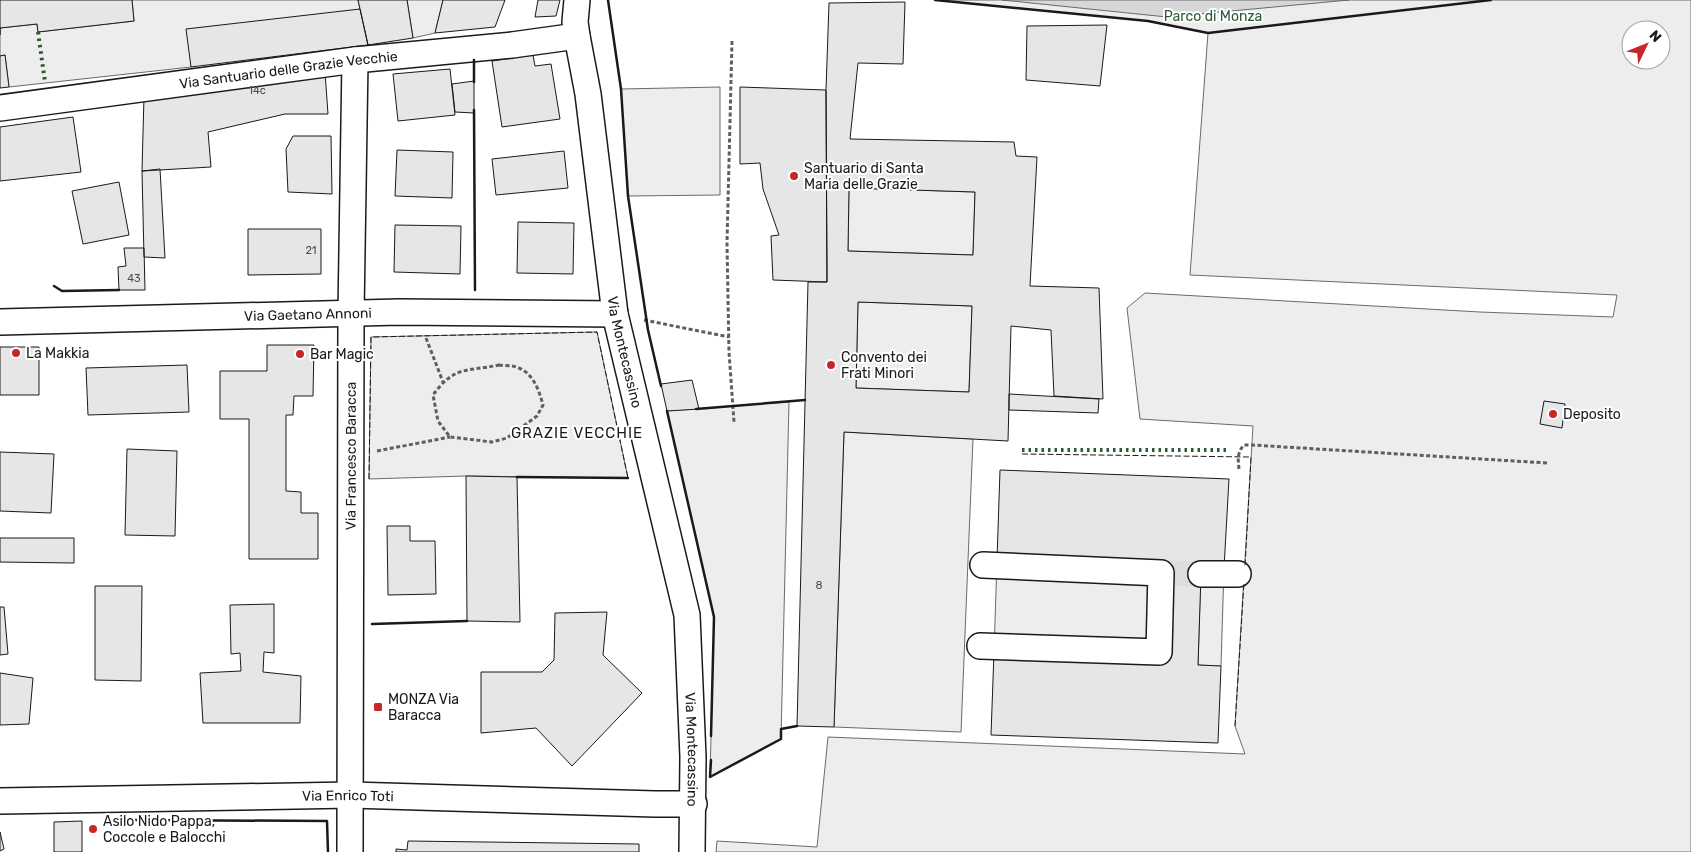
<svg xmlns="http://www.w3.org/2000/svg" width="1691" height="852" viewBox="0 0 1691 852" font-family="Rubik,sans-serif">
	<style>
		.built { fill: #ededed; stroke: #6a6a6a; fill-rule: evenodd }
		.water { fill: #d7d7d7; stroke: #6a6a6a }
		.building { fill: #e6e6e6; stroke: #1a1a1a; fill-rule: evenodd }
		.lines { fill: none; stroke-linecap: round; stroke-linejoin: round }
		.street-tunnel { stroke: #ddd; stroke-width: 25; stroke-dasharray: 25 12; stroke-linecap: butt }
		.street-casing { stroke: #1a1a1a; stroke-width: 28 }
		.path { stroke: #5f5f5f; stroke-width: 3; stroke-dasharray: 4 2.5; stroke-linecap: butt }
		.street { stroke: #fff; stroke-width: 25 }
		.hedge { stroke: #2b5a34; stroke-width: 4; stroke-dasharray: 2.5 4; stroke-linecap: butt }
		.fence { stroke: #1a1a1a; stroke-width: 1; stroke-dasharray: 6 2.5; stroke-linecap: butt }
		.wall { stroke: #1a1a1a; stroke-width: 2.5 }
		.poi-dot { fill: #c62828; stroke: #fff; stroke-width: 2 }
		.labels { text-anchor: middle; stroke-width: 4; stroke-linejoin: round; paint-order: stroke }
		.number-label { font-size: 11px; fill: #4d4d4d }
		.park-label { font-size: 14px; fill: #2b5a34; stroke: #fff }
		.street-label { font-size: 14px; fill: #1a1a1a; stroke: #fff }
		.poi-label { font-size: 14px; fill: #1a1a1a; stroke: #fff; text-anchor: start }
		.neighbourhood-label { font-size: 15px; letter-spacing: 1px; fill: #1a1a1a; stroke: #fff }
	</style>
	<rect width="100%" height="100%" fill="#fff"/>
	<path class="built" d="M132,0H358L360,9L191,67L9,87L5,55L0,56V28L37,24L38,32L134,21Z
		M407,0H443L435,33L413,38Z
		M935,0H1691V852H716L717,841L817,847L828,737L1245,754L1235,726L1253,426L1140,419L1127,308L1145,293L1480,312L1613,317L1617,295L1190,275L1208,33L1148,21ZM1631,30H1661V60H1631Z
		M720,87V195L628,196L621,89Z
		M849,188L975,192L973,255L848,251Z
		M858,302L972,306L969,392L856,388Z
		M597,332L628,478L466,476L369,479L371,337Z
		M789,402L781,739L710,777L714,617L667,411Z
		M844,432L973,439L961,732L834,727Z
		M997,560L1169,566L1166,658L994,652Z
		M1201,567L1224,568L1221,666L1198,665Z"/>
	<path class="water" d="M1002,0H1349L1167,17Z"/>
	<path class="building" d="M0,0H132L134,21L38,32L37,24L0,28V35Z
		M358,0H407L413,38L368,45Z
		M443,0H505L495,27L435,33Z
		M538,0H560L556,16L535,17Z
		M905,2L903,64L858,63L850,139L1014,142L1016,156L1037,157L1030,286L1099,288L1103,399L1054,396L1051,330L1011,326L1008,441L844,432L834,727L797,726L808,282H827L826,90L829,3ZM849,188L975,192L973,255L848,251ZM858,302L972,306L969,392L856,388Z
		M360,9L368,45L191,67L186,29Z
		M1107,25L1100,86L1026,80L1027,26Z
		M5,55L9,87L0,88V56Z
		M533,55L535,66L551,64L560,119L502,127L492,61Z
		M450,69L455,115L398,121L393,74Z
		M325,72L328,114H285L208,132L211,167L142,171L144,96Z
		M474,81V113L455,112L452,84Z
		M740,87L826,90L827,282L773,280L771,236L779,235L763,189L760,163L740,164Z
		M73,117L81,172L0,181V127Z
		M293,136H331L332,194L288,192L286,149Z
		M397,150L453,152L452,198L395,196Z
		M564,151L568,188L496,195L492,159Z
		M160,169L165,258L144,257L142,171Z
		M119,182L129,235L83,244L72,191Z
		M518,222L574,223L573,274L517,273Z
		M395,225L461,226L460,274L394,272Z
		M248,229H321V274L248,275Z
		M124,248H144L145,290H119L118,267L126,266Z
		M267,345H314L313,396H294L293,415H286V491L301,492V513H318V559H249V419H220V371H267Z
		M0,347H39V395H0Z
		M187,365L189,412L88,415L86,368Z
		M692,380L699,409L667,411L661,384Z
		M1009,394L1099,399L1098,413L1009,410Z
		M1544,401L1565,404L1562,428L1540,424Z
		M127,449L177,451L175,536L125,535Z
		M0,452L54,454L51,513L0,511Z
		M1000,470L1229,479L1224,568L1201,574L1198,665L1221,666L1218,743L991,735L994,652L1166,658L1169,566L997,560Z
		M466,476L517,477L520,622L467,621Z
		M387,526H410V541H435L436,594L388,595Z
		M0,538H74V563L0,562Z
		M95,586H142L141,681L95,680Z
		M274,604V653L264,652L263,672L301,676L300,723H203L200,673L241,671L240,653L231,654L230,605Z
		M0,607H4L8,654L0,655Z
		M607,612L603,655L642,693L572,766L536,728L481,733V672H542L554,660L555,613Z
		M0,673L33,678L29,724L0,725Z
		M82,821V852H54V822Z
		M0,832L4,849L0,851Z
		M408,841L639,844V852H396V849L407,850Z"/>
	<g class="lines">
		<path class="street-tunnel" d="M1168,573L1201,574"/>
		<g class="street-casing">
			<g id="street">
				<path id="s1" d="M577,0L575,22L577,36L588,94L615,314L687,615L693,757L692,852"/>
				<path id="s2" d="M0,108L355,60L512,45L577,36"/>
				<path id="s3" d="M0,322L399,312L615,314"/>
				<path d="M1201,574H1238"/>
				<path d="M980,646L1159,652L1161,573L983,565"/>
				<path id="s4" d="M0,801L351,795L655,804H694"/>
				<path id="s5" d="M350,852L351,314L355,60"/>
			</g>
		</g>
		<path class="path" d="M732,41L727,243L729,352L734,422
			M644,320L729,337
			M426,338L443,382
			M499,365C504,366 511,365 516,367C533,372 539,390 543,405L537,416L507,438L492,442L450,437L438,421L433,395C455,365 466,372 499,365Z
			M377,451L450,437
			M1239,469C1238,460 1237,452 1244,445H1252L1547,463"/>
		<use href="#street" class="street"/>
		<path class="hedge" d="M38,32L45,82
			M1022,450H1229"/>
		<path class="fence" d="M1022,454L1251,457L1245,567
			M369,479L371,337L597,332L628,478
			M1235,726L1244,582"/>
		<path class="wall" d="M608,0L621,89L628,196L648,330L661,386
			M935,0L1148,21L1208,33L1491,0
			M474,82V60
			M474,110L475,290
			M54,286L62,291L119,290
			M696,409L805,400
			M667,411L714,617L711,736
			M517,477L628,478
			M372,624L467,621
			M711,760L710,777L781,739V729L797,726
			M134,820L327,821L328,852"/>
	</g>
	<g class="poi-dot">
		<circle cx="794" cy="176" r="5"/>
		<circle cx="16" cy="353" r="5"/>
		<circle cx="300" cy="354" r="5"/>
		<circle cx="831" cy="365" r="5"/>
		<circle cx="1553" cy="414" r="5"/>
		<rect x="373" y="702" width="10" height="10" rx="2.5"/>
		<circle cx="93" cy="829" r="5"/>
	</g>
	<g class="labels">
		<g class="number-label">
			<text x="257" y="94">14c</text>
			<text x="311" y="254">21</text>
			<text x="134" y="282">43</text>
			<text x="819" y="589">8</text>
		</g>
		<g class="park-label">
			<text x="1213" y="21">Parco di Monza</text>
		</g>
		<g class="street-label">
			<text dy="5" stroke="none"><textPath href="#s2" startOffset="291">Via Santuario delle Grazie Vecchie</textPath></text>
			<text dy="5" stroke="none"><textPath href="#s3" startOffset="308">Via Gaetano Annoni</textPath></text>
			<text dy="5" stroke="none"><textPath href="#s1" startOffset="356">Via Montecassino</textPath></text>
			<text dy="5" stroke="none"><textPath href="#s5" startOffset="396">Via Francesco Baracca</textPath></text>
			<text dy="5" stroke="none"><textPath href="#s1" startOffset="761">Via Montecassino</textPath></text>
			<text dy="5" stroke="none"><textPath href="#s4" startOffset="348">Via Enrico Toti</textPath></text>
		</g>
		<g class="poi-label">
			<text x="804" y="173">Santuario di Santa<tspan x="804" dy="16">Maria delle Grazie</tspan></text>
			<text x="26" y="358">La Makkia</text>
			<text x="310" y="359">Bar Magic</text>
			<text x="841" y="362">Convento dei<tspan x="841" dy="16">Frati Minori</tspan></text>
			<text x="1563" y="419">Deposito</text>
			<text x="388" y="704">MONZA Via<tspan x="388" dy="16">Baracca</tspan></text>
			<text x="103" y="826">Asilo Nido Pappa,<tspan x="103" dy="16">Coccole e Balocchi</tspan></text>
		</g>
		<g class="neighbourhood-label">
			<text x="577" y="438">GRAZIE VECCHIE</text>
		</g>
	</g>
	<g transform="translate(1646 45) rotate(47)"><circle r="24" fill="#ffffff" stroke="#a3a3a3"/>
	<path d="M0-4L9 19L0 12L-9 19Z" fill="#c62828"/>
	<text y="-8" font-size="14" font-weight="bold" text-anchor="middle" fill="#1a1a1a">N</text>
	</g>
</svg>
